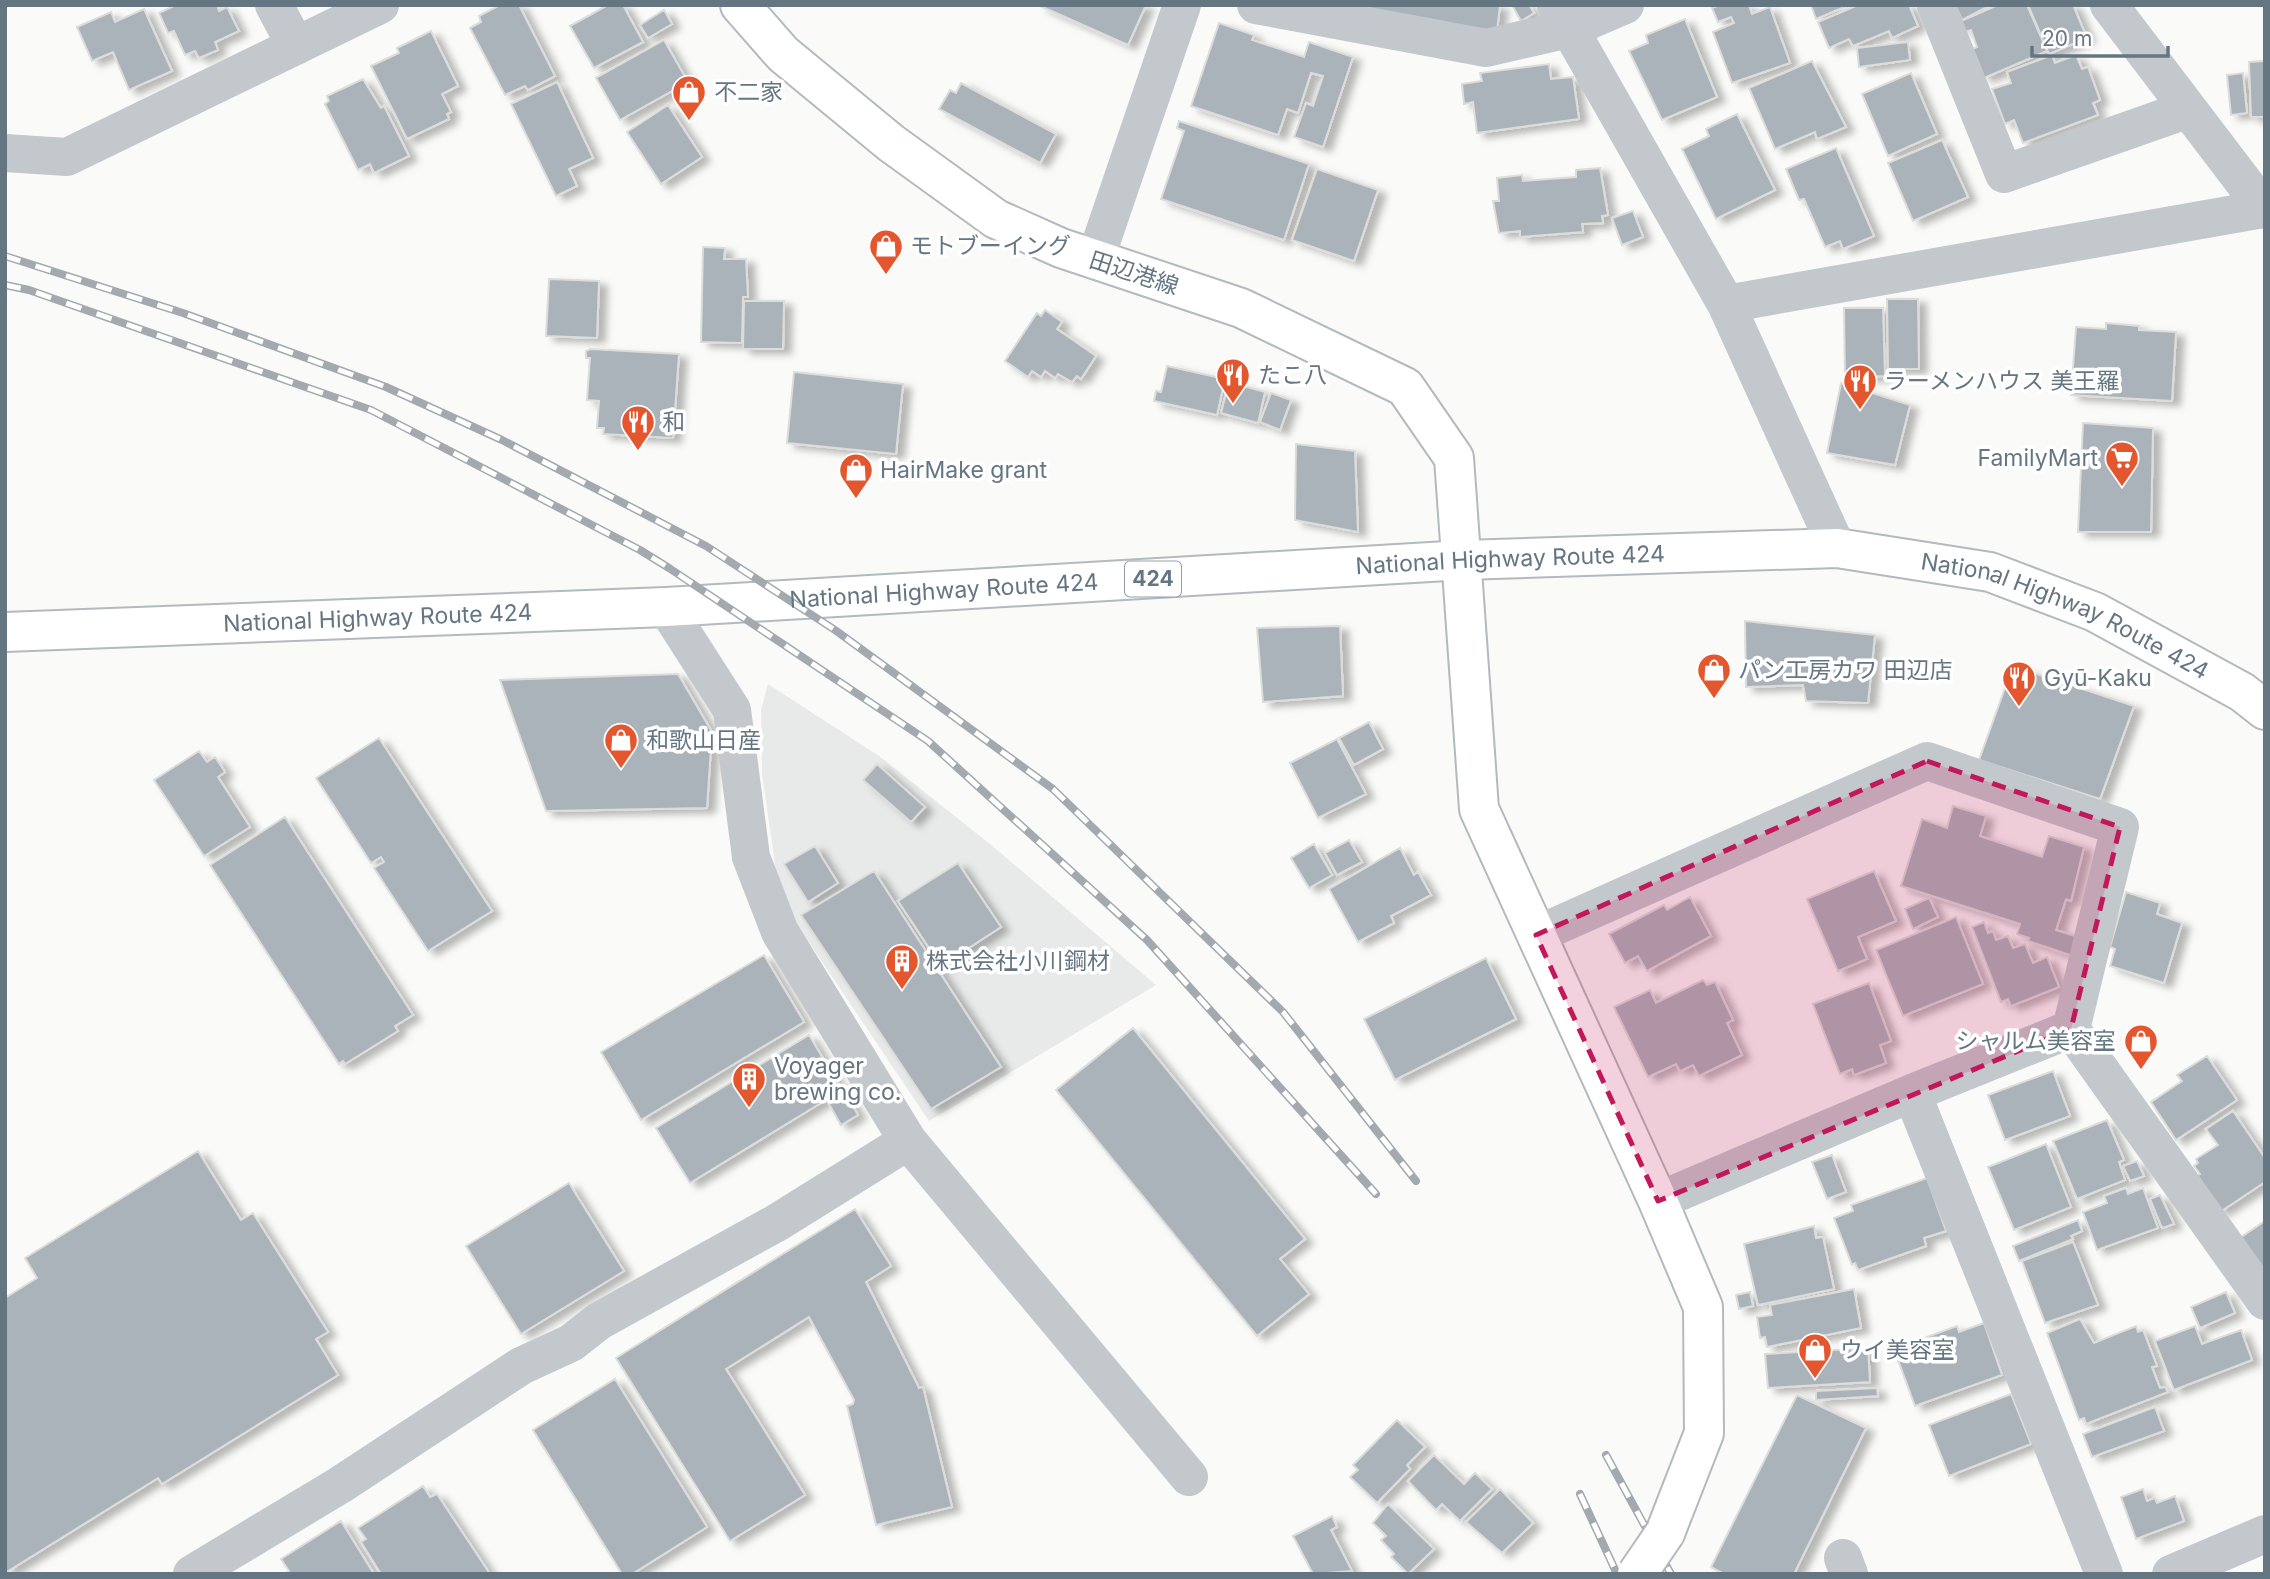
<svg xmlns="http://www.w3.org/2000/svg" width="2270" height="1579" viewBox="0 0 2270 1579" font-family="Inter,'Noto Sans JP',sans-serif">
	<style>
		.built { fill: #e8e9e9 }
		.building { fill: #aab3b9; stroke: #dcdcda; stroke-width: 2; filter: url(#shadow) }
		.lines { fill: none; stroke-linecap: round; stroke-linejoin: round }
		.secondary-casing { stroke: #b3babf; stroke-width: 42 }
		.highway-casing { stroke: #b4b9bd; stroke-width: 42 }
		.street { stroke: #c3c8cc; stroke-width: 38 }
		.secondary { stroke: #fff; stroke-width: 38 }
		.highway { stroke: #fff; stroke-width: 38 }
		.rail-casing { stroke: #a2aab0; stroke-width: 8 }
		.rail { stroke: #fff; stroke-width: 5; stroke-dasharray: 16; stroke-linecap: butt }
		.secondary-bridge-casing { stroke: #b3babf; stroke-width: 42; stroke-linecap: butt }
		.secondary-bridge { stroke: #fff; stroke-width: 38 }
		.marked { fill: #c2185b; fill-opacity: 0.2; stroke: #c2185b; stroke-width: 5; stroke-dasharray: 14 9; stroke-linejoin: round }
		.labels { text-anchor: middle; stroke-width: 7; stroke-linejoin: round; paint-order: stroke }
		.shield { fill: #fff; stroke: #939fa8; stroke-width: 2 }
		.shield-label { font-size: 21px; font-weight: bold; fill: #657683 }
		.poi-label { font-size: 23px; fill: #657683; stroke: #fff; text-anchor: start }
		.street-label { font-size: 23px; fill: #657683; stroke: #fff }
	</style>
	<defs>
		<filter id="shadow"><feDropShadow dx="8" dy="4.5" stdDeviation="3.5" flood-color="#0004"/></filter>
	</defs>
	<rect width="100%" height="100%" fill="#fafaf8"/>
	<path class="built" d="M768,684L879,756L990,844L1156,985L929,1121L798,926L776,871L762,774L761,710Z"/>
	<path class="building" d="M176,5H217L219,11L227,7L239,31L215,42L218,50L199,58L195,51L185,55L174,31L168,33L159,13Z
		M500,5H519L555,76L528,90L525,86L505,95L470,28L481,22L479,16Z
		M608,5H623L643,42L594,68L570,26Z
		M1038,5H1146L1128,45Z
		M1364,5H1500L1497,31L1363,17Z
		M1512,5H1529L1534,13L1521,21Z
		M1720,5L1749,6L1752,14L1770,7L1790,63L1732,83L1713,32L1734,23L1731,17L1718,22L1712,8Z
		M1811,5H1849L1816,19Z
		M1858,5H1909L1918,26L1892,38L1889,31L1853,46L1849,39L1829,48L1818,22Z
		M1955,5H1991L1962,20Z
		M1998,5H2027L2047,51L1984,78L1971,50L1977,47L1971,30L1965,32L1961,21Z
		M2028,5H2073L2087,38L2049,54Z
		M144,9L172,71L129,90L113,52L92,61L77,27L111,12L115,22Z
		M664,10L672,24L648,38L640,25Z
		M1685,19L1717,97L1662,120L1629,51L1648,43L1646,35Z
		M1219,23L1254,35L1252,40L1304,57L1309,42L1353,57L1323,147L1294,137L1306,103L1313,106L1323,76L1311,73L1298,113L1287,109L1278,135L1191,106Z
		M431,31L458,86L442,94L451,112L447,114L449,119L407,139L371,66L399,53L397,48Z
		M664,40L688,82L620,120L596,78Z
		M1908,42L1910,60L1859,67L1857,48Z
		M2052,55L2055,63L2076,55L2082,69L2088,67L2100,100L2093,103L2098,115L2023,143L2014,120L2005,124L1992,89L2011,83L2007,72Z
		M1812,61L1846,127L1817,139L1815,132L1775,149L1749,88Z
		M2265,61V117H2251L2249,62Z
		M1549,64L1551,79L1573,77L1579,119L1477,133L1473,102L1464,104L1462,84L1482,81L1480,73Z
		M1911,73L1937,134L1888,156L1862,94Z
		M2243,73L2247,113L2231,115L2227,75Z
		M363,79L381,108L384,106L409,156L374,173L370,164L358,170L325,104L329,101L327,96Z
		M557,82L593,158L569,169L577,186L556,196L511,104Z
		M961,83L1056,134L1040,163L939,109L950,90L956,93Z
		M668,105L702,157L661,184L627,132Z
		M1737,114L1775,190L1716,219L1682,149L1709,136L1706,129Z
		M1179,121L1309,164L1284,240L1161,199L1184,131L1177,128Z
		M1942,140L1968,197L1913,221L1888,163Z
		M1836,148L1874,236L1843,249L1840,241L1825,247L1804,199L1799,200L1786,169Z
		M1600,168L1608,215L1602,216L1603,223L1582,224L1583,232L1520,237V231L1499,233L1493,201H1499L1497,178L1522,175L1523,181L1576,177V170Z
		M1317,169L1378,190L1354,261L1292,240Z
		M1633,211L1643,237L1622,245L1612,218Z
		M703,247L725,248L724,259H746L748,297H743L742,343L701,342Z
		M549,279L599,281L597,338L546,336Z
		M1887,299H1918L1919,369H1888Z
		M744,301H784L783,349H743Z
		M1844,308H1883L1885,376L1845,378Z
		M1045,310L1062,322L1057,329L1096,356L1081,379L1077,376L1072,382L1058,374L1055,378L1045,371L1041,377L1032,371L1028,377L1005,361L1037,313L1041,316Z
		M2106,323L2139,326V330L2176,332L2172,401L2071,395L2076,327L2106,329Z
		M590,349L679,354L673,438L603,434L604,428H597L599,401L587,400L590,358H586V351Z
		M1167,366L1225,379L1217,415L1154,401L1156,391L1161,392Z
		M794,372L903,384L896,454L787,443Z
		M1229,382L1265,392L1258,423L1221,413Z
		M1841,383L1910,405L1895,465L1827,453Z
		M1271,393L1291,400L1280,430L1260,422Z
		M2083,423L2153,428L2151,532H2078Z
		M1296,444L1355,451L1358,532L1295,520Z
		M1745,621L1875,635L1868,703L1806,701L1803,685L1746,687Z
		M1340,626L1343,696L1263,702L1257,628Z
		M2013,666L2134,706L2100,799L1979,760Z
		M678,674L712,732L707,808L546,811L500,680Z
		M1369,722L1383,749L1354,765L1339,738Z
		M379,738L492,911L428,951L374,868L384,862L381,857L371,863L316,778Z
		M1337,739L1366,794L1318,818L1290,763Z
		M199,751L207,762L215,757L225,772L218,777L250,827L204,856L154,780Z
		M877,764L925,807L911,822L863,780Z
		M1953,806L1986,816L1980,836L2042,857L2049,836L2084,847L2071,901L2066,899L2056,930L2078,937L2073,956L2028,941L2029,938L2017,934L2020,924L1901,886L1922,819L1947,828Z
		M285,817L413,1015L395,1026L398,1031L345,1064L343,1061L339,1064L210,865Z
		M1349,840L1362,862L1337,875L1325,853Z
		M1314,844L1332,875L1309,888L1291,858Z
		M815,846L838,883L808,902L784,864Z
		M1400,848L1414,875L1418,872L1431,895L1391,916L1394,923L1358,942L1329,889Z
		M958,863L1001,927L941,966L898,901Z
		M874,871L1001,1067L931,1109L801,915Z
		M1874,871L1896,921L1858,937L1867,959L1838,971L1807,899Z
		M2126,892L2160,903L2157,914L2182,923L2164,983L2110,966L2115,949L2110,947Z
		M1690,897L1711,936L1647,971L1638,956L1625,963L1609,934L1664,905L1667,910Z
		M1929,898L1938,917L1913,929L1905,909Z
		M1956,917L1983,984L1903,1016L1876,950Z
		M1984,922L1988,933L1993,931L1996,940L2008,936L2013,948L2025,944L2033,963L2047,957L2059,987L2011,1006L2008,999L2001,1002L1972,927Z
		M764,955L804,1022L641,1120L601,1052Z
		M1486,958L1516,1019L1395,1080L1364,1019Z
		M1703,980L1707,985L1715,982L1733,1020L1727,1023L1742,1055L1699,1076L1693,1065L1680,1071L1676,1064L1648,1077L1614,1007L1650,990L1656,1003Z
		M1869,983L1891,1041L1880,1045L1886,1063L1854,1075L1852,1069L1840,1074L1813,1004Z
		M1133,1028L1305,1239L1280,1259L1309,1294L1257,1336L1056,1090Z
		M809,1035L842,1090L690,1183L656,1128Z
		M2207,1056L2237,1100L2176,1140L2151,1102L2182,1081L2177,1075Z
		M2053,1071L2070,1116L2005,1140L1988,1095Z
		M846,1094L858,1115L841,1125L829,1104Z
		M2233,1111L2265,1158V1182L2220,1212L2195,1177L2200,1174L2194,1166L2198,1163L2196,1159L2218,1145L2206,1129Z
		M2107,1120L2124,1160L2119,1162L2125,1180L2077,1199L2053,1141Z
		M2046,1144L2071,1207L2014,1230L1988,1167Z
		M198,1151L241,1220L253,1213L328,1332L316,1339L338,1375L162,1484L158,1478L5,1573V1298L37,1278L25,1258Z
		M1832,1155L1846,1192L1827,1199L1812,1162Z
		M2137,1161L2144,1176L2130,1181L2123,1166Z
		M1927,1178L1946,1231L1924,1238L1926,1246L1858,1270L1855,1263L1852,1265L1834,1218L1853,1211L1851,1205Z
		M569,1183L624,1271L521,1334L466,1246Z
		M2126,1188L2128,1194L2143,1188L2158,1228L2097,1250L2083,1212L2107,1203L2104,1196Z
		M2160,1195L2174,1224L2162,1228L2150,1199Z
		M855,1209L891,1266L866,1282L919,1388L923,1387L952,1507L876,1525L847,1406L853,1404L854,1400L809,1317L726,1369L805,1495L730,1541L616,1358Z
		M2078,1220L2082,1231L2071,1236L2073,1239L2019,1261L2013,1246Z
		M2265,1221V1274L2240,1238Z
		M1814,1226L1816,1238L1823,1237L1834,1289L1758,1305L1744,1244Z
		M2073,1242L2098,1305L2045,1323L2022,1261Z
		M1854,1289L1861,1328L1767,1347L1765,1337L1760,1338L1757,1317L1772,1315L1770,1305Z
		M1750,1292L1753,1306L1739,1309L1736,1295Z
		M2226,1292L2235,1313L2200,1328L2191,1307Z
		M2080,1319L2094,1343L2136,1326L2138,1332L2143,1330L2157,1366L2152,1367L2160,1388L2165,1387L2168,1392L2086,1424L2084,1418L2079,1420L2047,1333Z
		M1984,1323L2002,1375L1915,1406L1894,1349L1957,1326L1959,1332Z
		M2195,1326L2202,1344L2241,1330L2252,1360L2174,1390L2155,1341Z
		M1868,1348L1870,1382L1768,1388L1765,1354Z
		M615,1379L707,1527L632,1574H622L533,1430Z
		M1877,1388L1878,1396L1816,1400V1391Z
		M2011,1394L2031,1444L1949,1476L1929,1425Z
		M1797,1395L1866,1428L1794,1574H1724L1711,1567Z
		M2155,1407L2164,1431L2092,1457L2083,1434Z
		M1397,1420L1425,1447L1407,1465L1410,1469L1377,1503L1350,1477L1358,1470L1353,1465Z
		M1434,1455L1464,1484L1475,1473L1492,1489L1460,1521L1442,1504L1436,1510L1408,1481Z
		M423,1486L430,1497L437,1494L490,1574H381L361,1542L366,1539L358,1528Z
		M1500,1489L1533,1523L1502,1553L1466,1522Z
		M2143,1489L2147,1501L2155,1498L2157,1503L2175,1496L2184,1521L2136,1539L2121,1497Z
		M1388,1504L1434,1549L1408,1574L1391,1557L1394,1554L1381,1540L1386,1536L1373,1523Z
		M1332,1516L1337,1527L1331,1530L1352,1571L1313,1574L1293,1536Z
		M341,1521L374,1574H285L289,1571L281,1559Z"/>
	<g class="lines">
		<g class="secondary-casing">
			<path id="secondary" d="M740,5L783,54L891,143L996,219L1061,248L1241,308L1405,387L1454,458L1479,809L1658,1201L1703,1307L1704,1433L1665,1533"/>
		</g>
		<g class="highway-casing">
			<g id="highway">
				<path id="s1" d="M5,632L666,607L1464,560L1837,548L1990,572L2095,612L2242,692L2265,710"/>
			</g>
		</g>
		<path class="street" d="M274,5L296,46
			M1256,5L1486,48L1569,29L1625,5
			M1556,5L1726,304L1837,548
			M1936,5L2004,174L2186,110
			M2109,5L2265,210
			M5,153L67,157L380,5
			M1095,260L1182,5
			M1726,304L2263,209
			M1536,935L1927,761L2120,827L2071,1029L2265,1301
			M1912,1093L2104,1574
			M908,1141L1189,1477
			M1658,1201L1912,1093L2071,1029
			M1843,1558L1849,1574
			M192,1574L340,1485L521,1366L571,1343L599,1321L778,1222L908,1141L780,932L751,857L732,710L666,607
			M2171,1574L2265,1534"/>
		<use href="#secondary" class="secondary"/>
		<use href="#highway" class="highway"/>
		<g class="rail-casing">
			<path id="rail" d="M5,256L183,313L386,387L502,440L706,546L835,630L1053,789L1283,1012L1416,1181
				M5,285L29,290L371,410L640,550L669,568L928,741L1147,940L1376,1194
				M1606,1455L1671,1574
				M1580,1494L1617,1574"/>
		</g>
		<use href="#rail" class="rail"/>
		<g class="secondary-bridge-casing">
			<path id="secondary-bridge" d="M1637,1574L1665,1533"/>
		</g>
		<use href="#secondary-bridge" class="secondary-bridge"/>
	</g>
	<path class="marked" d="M1927,761L2120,827L2071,1029L1658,1201L1536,935Z"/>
	<defs>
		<g id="shop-pin" transform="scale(1.75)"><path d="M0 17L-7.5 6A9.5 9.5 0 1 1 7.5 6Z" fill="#e4572e" stroke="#fff"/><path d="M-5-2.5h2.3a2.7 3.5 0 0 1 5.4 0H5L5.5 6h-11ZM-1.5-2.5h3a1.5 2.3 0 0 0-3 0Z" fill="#fff"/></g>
		<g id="restaurant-pin" transform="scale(1.75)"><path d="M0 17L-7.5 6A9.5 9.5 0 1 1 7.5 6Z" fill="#e4572e" stroke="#fff"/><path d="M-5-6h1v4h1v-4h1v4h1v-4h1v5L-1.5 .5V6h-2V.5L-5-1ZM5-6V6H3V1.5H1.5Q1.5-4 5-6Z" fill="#fff"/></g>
		<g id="supermarket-pin" transform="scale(1.75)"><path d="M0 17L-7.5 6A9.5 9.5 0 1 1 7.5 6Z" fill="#e4572e" stroke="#fff"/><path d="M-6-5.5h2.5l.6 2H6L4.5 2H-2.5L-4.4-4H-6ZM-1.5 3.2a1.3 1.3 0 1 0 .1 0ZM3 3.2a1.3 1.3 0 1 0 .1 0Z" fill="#fff"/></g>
		<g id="building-pin" transform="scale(1.75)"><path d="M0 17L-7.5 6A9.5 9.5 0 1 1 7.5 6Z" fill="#e4572e" stroke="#fff"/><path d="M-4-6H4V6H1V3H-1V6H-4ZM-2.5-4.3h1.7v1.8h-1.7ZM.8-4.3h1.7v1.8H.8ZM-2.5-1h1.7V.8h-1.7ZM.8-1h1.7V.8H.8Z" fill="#fff"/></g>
	</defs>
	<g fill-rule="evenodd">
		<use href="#shop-pin" x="689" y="92"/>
		<use href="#shop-pin" x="886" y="246"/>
		<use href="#restaurant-pin" x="1233" y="375"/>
		<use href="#restaurant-pin" x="1860" y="381"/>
		<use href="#restaurant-pin" x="638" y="422"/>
		<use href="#supermarket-pin" x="2122" y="458"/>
		<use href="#shop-pin" x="856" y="470"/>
		<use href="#shop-pin" x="1714" y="670"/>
		<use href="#restaurant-pin" x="2019" y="678"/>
		<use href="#shop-pin" x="621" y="740"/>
		<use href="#building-pin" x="902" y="961"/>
		<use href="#shop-pin" x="2141" y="1041"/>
		<use href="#building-pin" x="749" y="1079"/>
		<use href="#shop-pin" x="1815" y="1350"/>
	</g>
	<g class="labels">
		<rect class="shield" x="1125" y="561.5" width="56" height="35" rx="5"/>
		<g class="shield-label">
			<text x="1153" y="586">424</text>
		</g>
		<g class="poi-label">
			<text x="714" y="100">不二家</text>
			<text x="910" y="254">モトブーイング</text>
			<text x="1258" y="383">たこ八</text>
			<text x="1884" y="389">ラーメンハウス 美王羅</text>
			<text x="662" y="430">和</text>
			<text x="2098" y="466" text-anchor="end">FamilyMart</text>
			<text x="880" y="478">HairMake grant</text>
			<text x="1738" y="678">パン工房カワ 田辺店</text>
			<text x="2044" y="686">Gyū-Kaku</text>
			<text x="646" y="748">和歌山日産</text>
			<text x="926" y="969">株式会社小川鋼材</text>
			<text x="2116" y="1049" text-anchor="end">シャルム美容室</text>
			<text x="774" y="1074">Voyager<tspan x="774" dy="26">brewing co.</tspan></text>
			<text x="1840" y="1358">ウイ美容室</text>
		</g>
		<g class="street-label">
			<text transform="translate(1134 273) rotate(18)" y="8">田辺港線</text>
			<text dy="8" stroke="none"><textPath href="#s1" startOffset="1507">National Highway Route 424</textPath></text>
			<text dy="8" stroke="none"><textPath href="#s1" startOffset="940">National Highway Route 424</textPath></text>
			<text dy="8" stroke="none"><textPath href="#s1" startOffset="373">National Highway Route 424</textPath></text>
			<text dy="8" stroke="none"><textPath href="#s1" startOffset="2074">National Highway Route 424</textPath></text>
		</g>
	</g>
	<rect width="2270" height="1579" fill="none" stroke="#657683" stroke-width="14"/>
	<path d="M2032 46v10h136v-10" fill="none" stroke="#657683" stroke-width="3.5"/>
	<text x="2042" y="46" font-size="21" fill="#657683" stroke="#ffffff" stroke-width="5" paint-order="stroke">20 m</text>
</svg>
